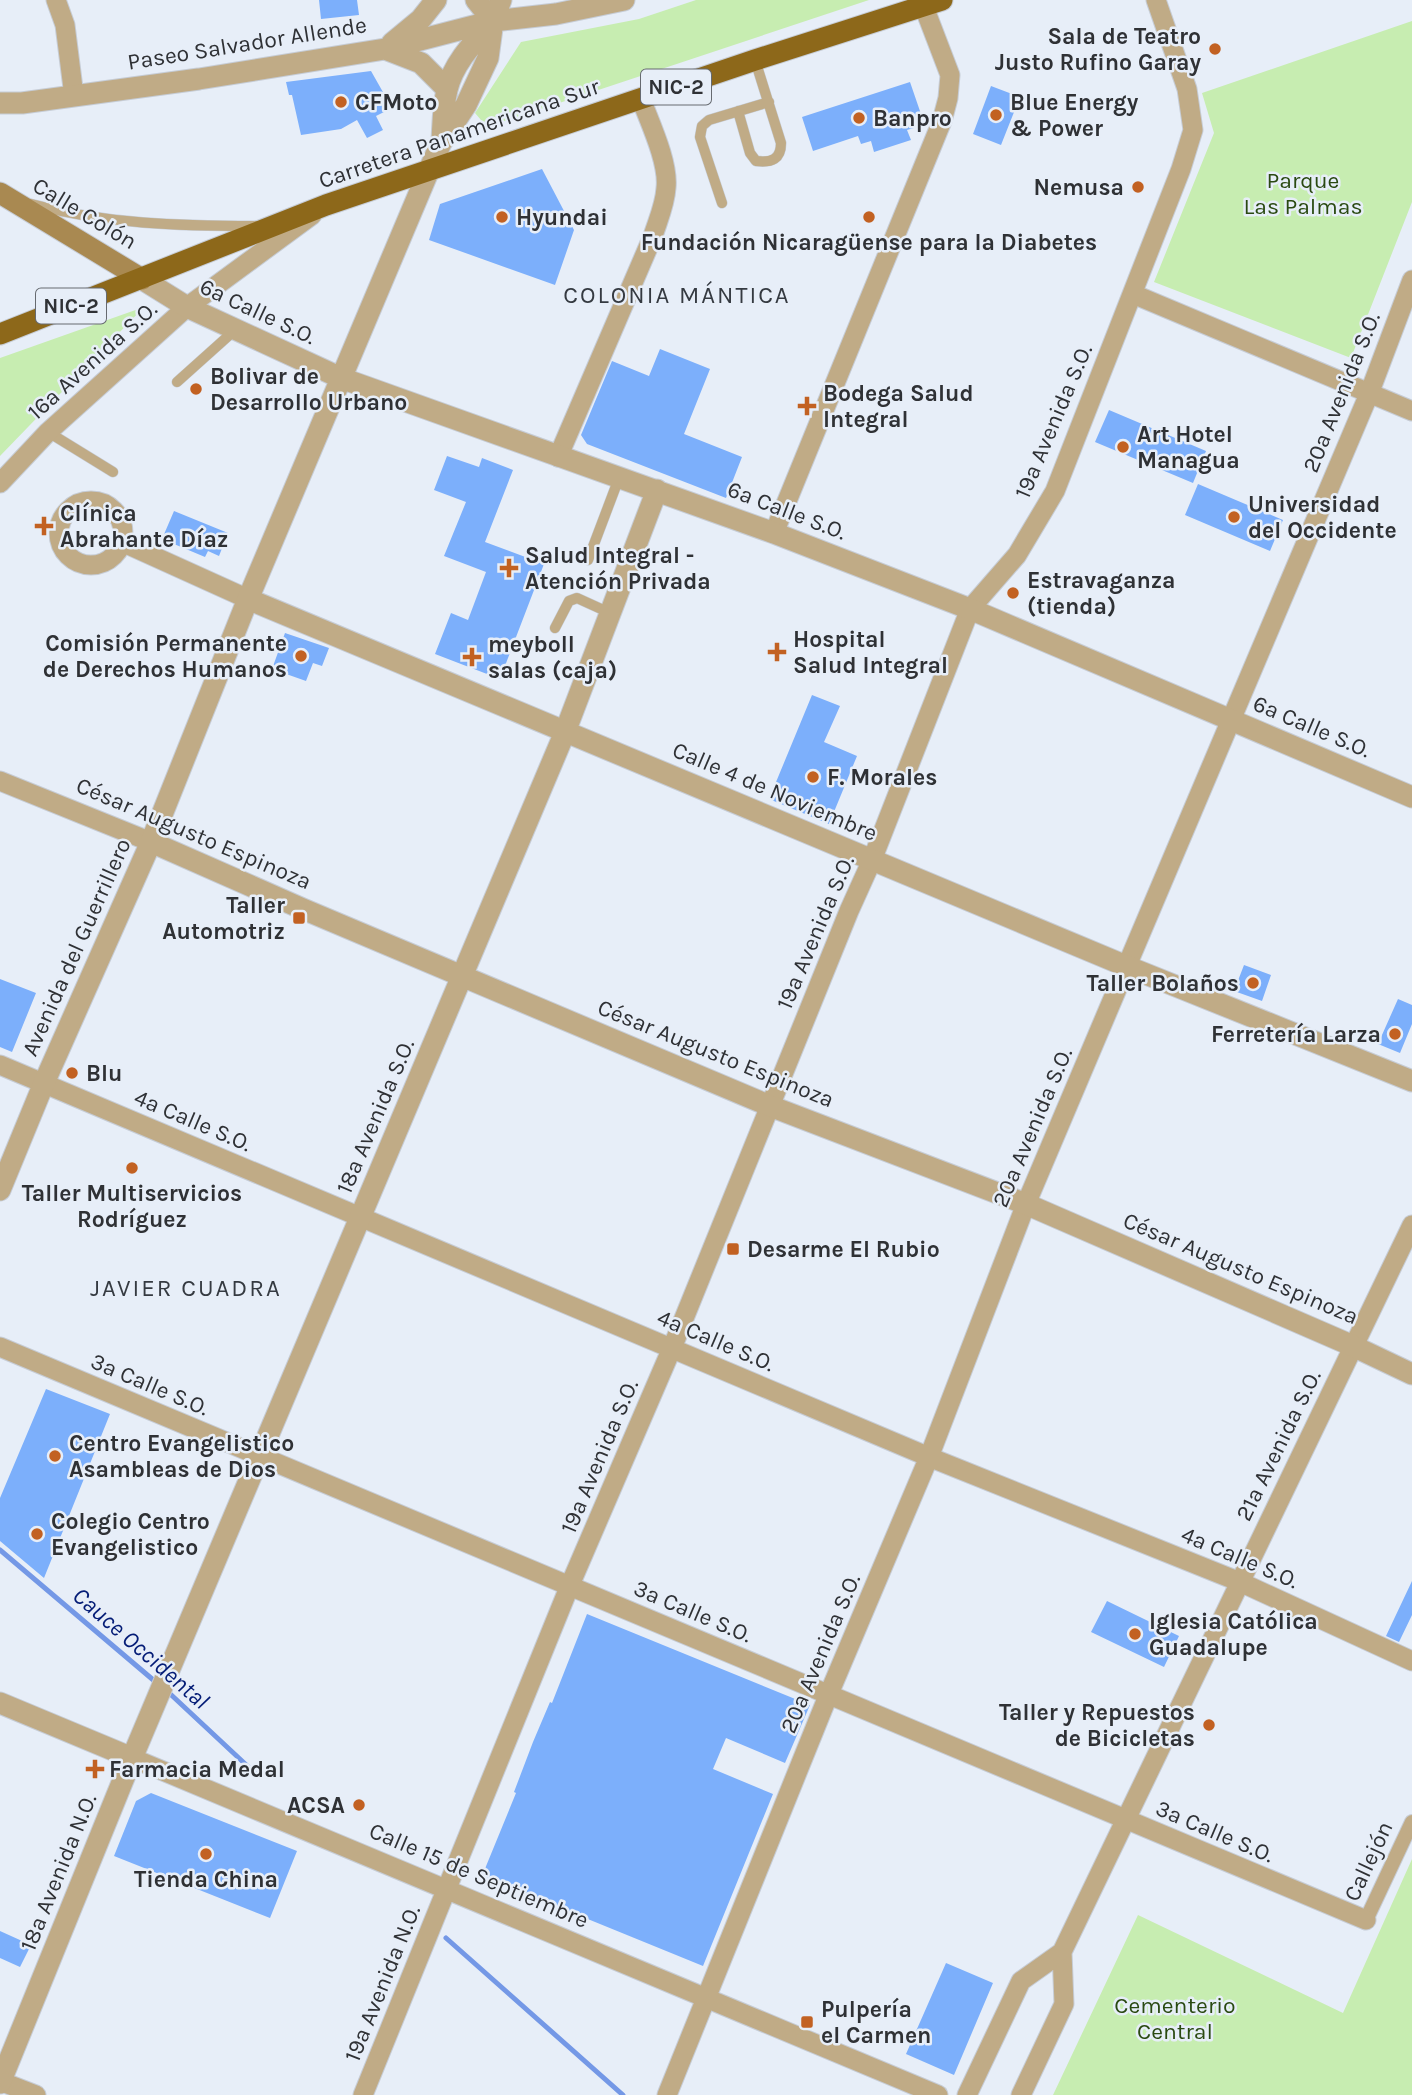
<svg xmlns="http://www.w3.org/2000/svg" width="1412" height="2095" viewBox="0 0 1412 2095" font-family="Karla,sans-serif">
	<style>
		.green { fill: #c7edb1 }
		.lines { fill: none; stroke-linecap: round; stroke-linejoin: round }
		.stream { stroke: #7498e6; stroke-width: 5 }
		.building { fill: #7caffb }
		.service-casing { stroke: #c6ccd5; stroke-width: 11 }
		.pedestrian-casing { stroke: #c6ccd5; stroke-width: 16 }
		.minor-casing { stroke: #c6ccd5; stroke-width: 21 }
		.tertiary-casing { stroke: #c6ccd5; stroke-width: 23 }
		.secondary-casing { stroke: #c6ccd5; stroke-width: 23 }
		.trunk-casing { stroke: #c6ccd5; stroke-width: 23 }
		.service { stroke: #c0ab86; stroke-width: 10 }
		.pedestrian { stroke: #c0ab86; stroke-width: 14 }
		.minor { stroke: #c0ab86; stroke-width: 19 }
		.tertiary { stroke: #c0ab86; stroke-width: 21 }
		.secondary { stroke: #a98951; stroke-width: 21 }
		.trunk { stroke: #8d681a; stroke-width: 21 }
		.poi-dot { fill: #c26122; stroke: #e7eef8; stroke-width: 2.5 }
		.labels { text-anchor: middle; stroke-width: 5; stroke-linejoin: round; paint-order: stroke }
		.shield { fill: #e7eef8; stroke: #666a70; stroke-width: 2 }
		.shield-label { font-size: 21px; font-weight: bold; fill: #2f3135 }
		.poi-label { font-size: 23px; font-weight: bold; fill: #2f3135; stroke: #e7eef8; text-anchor: start }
		.street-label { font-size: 23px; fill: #2f3135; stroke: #e7eef8 }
		.park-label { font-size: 23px; fill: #2a4a11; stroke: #e7eef8 }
		.neighbourhood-label { font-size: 24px; letter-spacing: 2px; fill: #353a41; stroke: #e7eef8 }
		.water-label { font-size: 24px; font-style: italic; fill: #041c76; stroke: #e7eef8 }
	</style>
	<rect width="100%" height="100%" fill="#e7eef8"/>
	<path class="green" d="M696,0H869L487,127L475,113L521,42L639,19Z
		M1412,21V202L1351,358L1154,282L1214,133L1202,93Z
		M144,307L0,456V358Z
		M1412,1859V2095H1053L1138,1915L1343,2013Z"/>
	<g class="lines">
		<path class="stream" d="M0,1550L158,1684
			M166,1690L257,1775
			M446,1938L623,2095"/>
	</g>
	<path class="building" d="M319,0H357L359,15L321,19Z
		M371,71L392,108L376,116L383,130L367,138L357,120L341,129L301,135L292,95H289L286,82Z
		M910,82L922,117L912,120L914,128L907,130L911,140L874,152L871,141L861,144L858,136L813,151L802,117Z
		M991,86L1020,97L1001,145L973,134Z
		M542,169L574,230L555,285L429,240L440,204Z
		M660,349L710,369L684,434L742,457L726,498L587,444L581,435L612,361L649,376Z
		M1109,410L1206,451L1193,483L1095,442Z
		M447,456L479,467L482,458L513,470L485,542L544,564L500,679L435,654L451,613L468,620L486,572L444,556L466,502L434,490Z
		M1198,484L1283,520L1270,551L1185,515Z
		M174,511L228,533L219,556L208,551L205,557L162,539Z
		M285,633L329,648L322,666L313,663L306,681L272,669Z
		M812,695L840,706L824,742L857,756L829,824L769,799Z
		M1244,965L1271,975L1262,1001L1234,991Z
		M0,979L36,993L12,1052L0,1047Z
		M1398,999L1412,1005V1024L1400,1053L1378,1044Z
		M46,1389L110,1414L44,1578L0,1541V1498Z
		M1412,1581V1615L1399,1642L1386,1636Z
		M1107,1601L1179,1636L1164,1667L1091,1632Z
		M587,1614L810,1705L785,1763L726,1738L713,1769L773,1794L703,1966L482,1876L516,1793L514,1792L533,1742L550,1702L552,1703Z
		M151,1793L297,1851L270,1918L114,1856L136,1801Z
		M0,1931L31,1945L20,1967L0,1958Z
		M946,1963L993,1983L954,2075L906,2054Z"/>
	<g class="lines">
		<g class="service-casing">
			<path id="service" d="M738,111L750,153L756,161C772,163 781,159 781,143L755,60
				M722,203L700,137L702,126L709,120L769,102
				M31,204C105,224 180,226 256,226
				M177,382L235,330
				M48,432L113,472
				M588,560L619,478
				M555,628L569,601L577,598L610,613"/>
		</g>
		<g class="pedestrian-casing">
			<path id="pedestrian" d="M1366,1920L1412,1822"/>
		</g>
		<g class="minor-casing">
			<path id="minor" d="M56,0L65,25L74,96
				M1133,294L1412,411
				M558,457L653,236C658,220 665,205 666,188C669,163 650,123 641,99
				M0,483L48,432L187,307L312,215
				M59 533a32 32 0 1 1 64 0a32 32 0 1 1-64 0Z
				M774,533L942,121L948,98L950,75L924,7
				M122,542L248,599
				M0,781L151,842
				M0,1065L929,1457L1240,1582L1412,1661
				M0,1347L1366,1920
				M132,1758L938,2095
				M0,2081L36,2095
				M363,2095L570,1585L672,1348L849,911L872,860L970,609L1017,555L1055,491L1181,169L1193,130L1187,89L1156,0
				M667,2095L828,1696L929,1457L1026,1204L1369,394L1412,280
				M967,2095L1021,1981L1062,1952
				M1021,2095L1064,2004L1062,1952L1412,1225"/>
		</g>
		<g class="tertiary-casing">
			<path id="tertiary" d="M476,0L493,21
				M392,43L421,19L436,0
				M385,49L421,63L447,89
				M0,103H22L199,79L385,49L493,21L556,14L624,0
				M442,140C443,124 443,106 447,90C453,63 475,41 493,21
				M142,279L187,307L341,378L774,533L970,609L1412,797
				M248,599L1126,966L1412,1081
				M151,842L303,909L770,1106L1026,1204L1353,1346L1412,1374
				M0,1190L44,1083L151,842L248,599L429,170L441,143L466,105L488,58L493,21L501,0
				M0,1703L132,1758
				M0,2083L132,1758L565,732L657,490"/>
		</g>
		<g class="secondary-casing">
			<path id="secondary" d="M0,193L142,279"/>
		</g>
		<g class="trunk-casing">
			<path id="trunk" d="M0,334L326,205L755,60L942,0"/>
		</g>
		<use href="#service" class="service"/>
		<use href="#pedestrian" class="pedestrian"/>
		<use href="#minor" class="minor"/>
		<use href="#tertiary" class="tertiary"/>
		<use href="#secondary" class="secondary"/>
		<use href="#trunk" class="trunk"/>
	</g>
	<g class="poi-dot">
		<circle cx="1215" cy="49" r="7"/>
		<circle cx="341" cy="102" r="7"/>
		<circle cx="996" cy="115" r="7"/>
		<circle cx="859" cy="118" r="7"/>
		<circle cx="1138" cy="187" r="7"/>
		<circle cx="502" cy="217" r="7"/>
		<circle cx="869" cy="217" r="7"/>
		<circle cx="196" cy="389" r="7"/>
		<path d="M803.5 395.5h7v7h7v7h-7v7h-7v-7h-7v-7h7z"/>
		<circle cx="1123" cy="447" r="7"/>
		<circle cx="1234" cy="517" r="7"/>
		<path d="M40.5 515.5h7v7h7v7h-7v7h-7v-7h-7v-7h7z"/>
		<path d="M505.5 557.5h7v7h7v7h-7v7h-7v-7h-7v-7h7z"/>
		<circle cx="1013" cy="593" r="7"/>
		<path d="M773.5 641.5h7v7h7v7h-7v7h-7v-7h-7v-7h7z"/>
		<circle cx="301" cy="656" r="7"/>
		<path d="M468.5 646.5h7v7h7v7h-7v7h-7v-7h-7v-7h7z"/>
		<circle cx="813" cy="777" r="7"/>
		<rect x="292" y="911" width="14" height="14" rx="3.5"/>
		<circle cx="1253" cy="983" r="7"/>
		<circle cx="1395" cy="1034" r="7"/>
		<circle cx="72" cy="1073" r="7"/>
		<circle cx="132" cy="1168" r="7"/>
		<rect x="726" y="1242" width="14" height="14" rx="3.5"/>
		<circle cx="55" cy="1456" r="7"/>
		<circle cx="37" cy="1534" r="7"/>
		<circle cx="1135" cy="1634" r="7"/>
		<circle cx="1209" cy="1725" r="7"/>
		<path d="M91.5 1758.5h7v7h7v7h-7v7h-7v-7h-7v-7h7z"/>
		<circle cx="359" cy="1805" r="7"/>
		<circle cx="206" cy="1854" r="7"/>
		<rect x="800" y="2015" width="14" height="14" rx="3.5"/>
	</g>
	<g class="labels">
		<g class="shield">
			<rect x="641" y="69.5" width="70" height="35" rx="5"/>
			<rect x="36" y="288.5" width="70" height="35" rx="5"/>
		</g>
		<g class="shield-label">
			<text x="676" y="94">NIC-2</text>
			<text x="71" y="313">NIC-2</text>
		</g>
		<g class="poi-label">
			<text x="1201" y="44" text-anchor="end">Sala de Teatro<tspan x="1201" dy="26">Justo Rufino Garay</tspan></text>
			<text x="355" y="110">CFMoto</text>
			<text x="1010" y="110">Blue Energy<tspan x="1010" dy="26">&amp; Power</tspan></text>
			<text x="873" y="126">Banpro</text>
			<text x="1124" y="195" text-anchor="end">Nemusa</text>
			<text x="516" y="225">Hyundai</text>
			<text x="869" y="250" text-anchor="middle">Fundación Nicaragüense para la Diabetes</text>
			<text x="210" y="384">Bolivar de<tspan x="210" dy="26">Desarrollo Urbano</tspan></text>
			<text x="823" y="401">Bodega Salud<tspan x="823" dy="26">Integral</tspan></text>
			<text x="1137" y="442">Art Hotel<tspan x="1137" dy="26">Managua</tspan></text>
			<text x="1248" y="512">Universidad<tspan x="1248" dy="26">del Occidente</tspan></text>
			<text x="60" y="521">Clínica<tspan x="60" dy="26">Abrahante Díaz</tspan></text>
			<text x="525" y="563">Salud Integral -<tspan x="525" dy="26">Atención Privada</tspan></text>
			<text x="1027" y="588">Estravaganza<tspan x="1027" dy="26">(tienda)</tspan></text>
			<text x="793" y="647">Hospital<tspan x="793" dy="26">Salud Integral</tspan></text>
			<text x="287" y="651" text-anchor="end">Comisión Permanente<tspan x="287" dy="26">de Derechos Humanos</tspan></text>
			<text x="488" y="652">meyboll<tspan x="488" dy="26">salas (caja)</tspan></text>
			<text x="827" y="785">F. Morales</text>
			<text x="285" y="913" text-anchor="end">Taller<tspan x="285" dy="26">Automotriz</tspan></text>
			<text x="1239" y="991" text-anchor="end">Taller Bolaños</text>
			<text x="1381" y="1042" text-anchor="end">Ferretería Larza</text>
			<text x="86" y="1081">Blu</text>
			<text x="132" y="1201" text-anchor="middle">Taller Multiservicios<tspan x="132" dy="26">Rodríguez</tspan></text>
			<text x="747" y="1257">Desarme El Rubio</text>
			<text x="69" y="1451">Centro Evangelistico<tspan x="69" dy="26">Asambleas de Dios</tspan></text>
			<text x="51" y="1529">Colegio Centro<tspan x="51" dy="26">Evangelistico</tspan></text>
			<text x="1149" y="1629">Iglesia Católica<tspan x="1149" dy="26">Guadalupe</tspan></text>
			<text x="1195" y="1720" text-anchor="end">Taller y Repuestos<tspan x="1195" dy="26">de Bicicletas</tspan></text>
			<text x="109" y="1777">Farmacia Medal</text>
			<text x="345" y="1813" text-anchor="end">ACSA</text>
			<text x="206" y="1887" text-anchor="middle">Tienda China</text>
			<text x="821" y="2017">Pulpería<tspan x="821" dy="26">el Carmen</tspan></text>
		</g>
		<g class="street-label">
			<text transform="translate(247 43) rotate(-9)" y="8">Paseo Salvador Allende</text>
			<text transform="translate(459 133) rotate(-19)" y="8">Carretera Panamericana Sur</text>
			<text transform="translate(85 213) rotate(31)" y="8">Calle Colón</text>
			<text transform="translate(258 311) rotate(25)" y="8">6a Calle S.O.</text>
			<text transform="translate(92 360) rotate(-42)" y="8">16a Avenida S.O.</text>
			<text transform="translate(1341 392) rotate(-68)" y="8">20a Avenida S.O.</text>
			<text transform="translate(1053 421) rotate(-67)" y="8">19a Avenida S.O.</text>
			<text transform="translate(787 510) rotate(21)" y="8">6a Calle S.O.</text>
			<text transform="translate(1312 726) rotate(23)" y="8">6a Calle S.O.</text>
			<text transform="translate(775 791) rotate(23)" y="8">Calle 4 de Noviembre</text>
			<text transform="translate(194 833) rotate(23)" y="8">César Augusto Espinoza</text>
			<text transform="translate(815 932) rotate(-67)" y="8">19a Avenida S.O.</text>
			<text transform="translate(76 947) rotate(-66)" y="8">Avenida del Guerrillero</text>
			<text transform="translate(716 1053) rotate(22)" y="8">César Augusto Espinoza</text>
			<text transform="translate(375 1116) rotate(-67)" y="8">18a Avenida S.O.</text>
			<text transform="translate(193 1120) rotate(23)" y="8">4a Calle S.O.</text>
			<text transform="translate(1032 1127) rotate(-67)" y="8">20a Avenida S.O.</text>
			<text transform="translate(1241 1268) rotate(23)" y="8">César Augusto Espinoza</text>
			<text transform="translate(716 1340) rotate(23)" y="8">4a Calle S.O.</text>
			<text transform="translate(150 1384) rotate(23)" y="8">3a Calle S.O.</text>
			<text transform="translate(1278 1445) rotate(-64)" y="8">21a Avenida S.O.</text>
			<text transform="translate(599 1456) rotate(-67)" y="8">19a Avenida S.O.</text>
			<text transform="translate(1240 1557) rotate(23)" y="8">4a Calle S.O.</text>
			<text transform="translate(693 1611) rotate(23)" y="8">3a Calle S.O.</text>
			<text transform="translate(820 1653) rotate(-67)" y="8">20a Avenida S.O.</text>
			<text transform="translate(1215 1831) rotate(23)" y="8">3a Calle S.O.</text>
			<text transform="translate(1368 1861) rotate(-65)" y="8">Callejón</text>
			<text transform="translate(58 1872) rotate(-68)" y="8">18a Avenida N.O.</text>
			<text transform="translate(479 1875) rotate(23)" y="8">Calle 15 de Septiembre</text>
			<text transform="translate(382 1983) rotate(-68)" y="8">19a Avenida N.O.</text>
		</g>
		<g class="park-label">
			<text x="1303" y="188">Parque<tspan x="1303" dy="26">Las Palmas</tspan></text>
			<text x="1175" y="2013">Cementerio<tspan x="1175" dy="26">Central</tspan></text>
		</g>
		<g class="neighbourhood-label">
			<text x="677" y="303">COLONIA MÁNTICA</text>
			<text x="186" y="1296">JAVIER CUADRA</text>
		</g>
		<g class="water-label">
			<text transform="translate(141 1648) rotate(41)" y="8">Cauce Occidental</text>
		</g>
	</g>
</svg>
